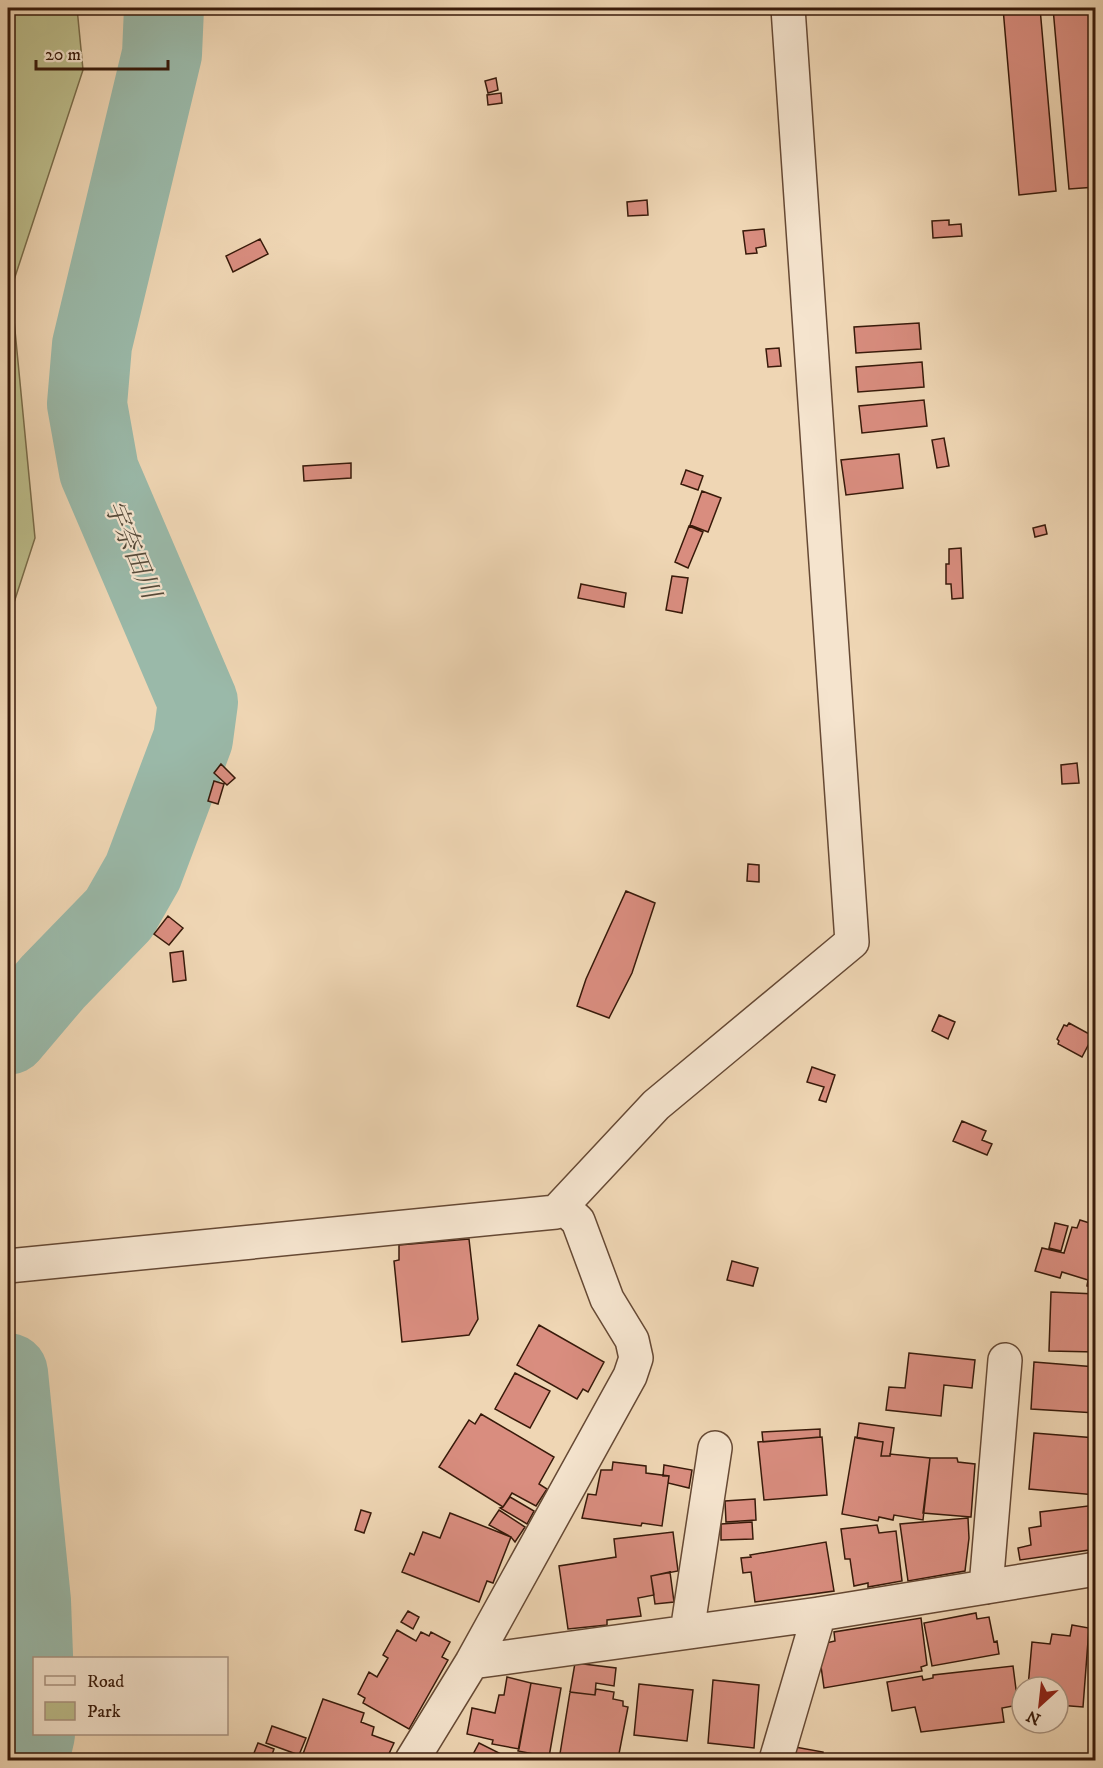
<svg xmlns="http://www.w3.org/2000/svg" width="1103" height="1768" viewBox="0 0 1103 1768" font-family="'IM FELL DW Pica','Noto Serif JP',serif">
	<style>
		.green { fill: #bcbd8b; stroke: #7a6c4a; stroke-width: 1.5 }
		.lines { fill: none; stroke-linecap: round; stroke-linejoin: round }
		.river { stroke: #9ab9a9; stroke-width: 80 }
		.building { fill: #d98d7f; stroke: #381a0a; stroke-width: 1.5 }
		.minor-casing { stroke: #664934; stroke-width: 36 }
		.minor { stroke: #f5e4ce; stroke-width: 33 }
		.labels { text-anchor: middle; stroke-width: 4.5; stroke-linejoin: round; paint-order: stroke }
		.water-label { font-size: 26px; font-style: italic; fill: #554a3a; stroke: #f5e4ce }
	</style>
	<rect width="100%" height="100%" fill="#efd6b4"/>
	<filter id="stains"><feTurbulence type="fractalNoise" baseFrequency=".00333" numOctaves="4"/><feColorMatrix values="0 0 0 0 .2 0 0 0 0 .09 0 0 0 0 .02 0 0 0 .5 -.17"/></filter>
	<radialGradient id="worn" r=".72"><stop offset=".6" stop-color="#630" stop-opacity="0"/><stop offset="1" stop-color="#630" stop-opacity=".3"/></radialGradient>
	<path class="green" d="M8,8H77L83,70L11,289L35,538L8,621Z"/>
	<g class="lines">
		<path class="river" d="M8,1035L53,982L119,914L143,872L193,739L198,702L99,471L87,404L92,345L162,54L164,8
			M8,1373L31,1601L34,1683
			M29,1760L35,1734"/>
	</g>
	<path class="building" d="M1003,8H1040L1056,191L1019,195Z
		M1053,8H1090L1096,64V187L1069,189Z
		M496,78L498,90L488,93L485,81Z
		M501,93L502,103L488,105L487,95Z
		M647,200L648,215L628,216L627,202Z
		M949,220V225L961,224L962,236L933,238L932,221Z
		M764,229L766,246L756,248L757,253L746,254L743,231Z
		M260,239L268,254L233,272L226,256Z
		M919,323L921,349L856,353L854,327Z
		M779,348L781,366L768,367L766,349Z
		M922,362L924,387L858,392L856,367Z
		M924,400L927,426L862,433L859,406Z
		M944,438L949,466L937,468L932,440Z
		M899,454L903,488L846,495L841,460Z
		M351,463V478L304,481L303,466Z
		M686,470L703,476L698,490L681,484Z
		M702,491L721,498L708,532L690,525Z
		M1045,525L1047,534L1035,537L1033,528Z
		M689,526L703,532L688,568L675,562Z
		M961,548L963,598L952,599L951,584H946V564H949V549Z
		M672,576L688,578L682,613L666,610Z
		M581,584L626,593L624,607L578,598Z
		M1077,763L1079,783L1062,784L1061,765Z
		M221,764L235,778L227,785L214,773Z
		M214,781L224,784L218,804L208,801Z
		M748,864L759,865V882L747,881Z
		M626,891L655,903L632,973L609,1018L577,1006L586,979Z
		M168,916L183,928L169,945L154,934Z
		M183,951L186,980L173,982L170,953Z
		M939,1015L955,1022L948,1039L932,1031Z
		M1069,1023L1093,1036L1082,1057L1058,1044L1059,1041L1057,1039L1064,1025L1067,1026Z
		M812,1067L835,1075L826,1102L819,1100L824,1087L807,1082Z
		M962,1121L986,1131L982,1140L992,1144L987,1155L953,1141Z
		M1080,1220L1096,1225V1288L1087,1286L1088,1280L1062,1272L1060,1278L1035,1271L1042,1248L1064,1253L1072,1227L1077,1228Z
		M1055,1223L1068,1226L1061,1251L1049,1248Z
		M469,1239L478,1319L469,1335L402,1342L394,1261L399,1260V1245Z
		M732,1261L758,1268L753,1286L727,1280Z
		M1051,1292L1096,1294V1352L1049,1351Z
		M539,1325L604,1362L588,1392L583,1389L577,1399L517,1365Z
		M909,1353L975,1360L972,1388L944,1385L941,1416L886,1410L889,1387L905,1388Z
		M1034,1362L1096,1367V1413L1031,1409Z
		M515,1373L550,1391L530,1428L495,1409Z
		M481,1414L554,1457L539,1484L547,1489L536,1506L512,1493L503,1507L439,1467L469,1420L475,1424Z
		M859,1423L894,1428L890,1456H881L883,1442L857,1438Z
		M820,1429V1437L763,1442L762,1432Z
		M1034,1433L1096,1438V1495L1029,1489Z
		M822,1437L827,1495L764,1500L758,1442Z
		M855,1437L883,1442L881,1456H890V1454L930,1458L923,1520L894,1515L893,1520L879,1517L878,1521L842,1514Z
		M930,1458H957L958,1462L975,1464L971,1517L923,1513Z
		M613,1462L646,1466V1473L669,1476L662,1526L642,1523L641,1526L582,1518L588,1494L596,1495L601,1470H612Z
		M664,1465L692,1470L689,1488L668,1483L669,1476H663Z
		M510,1497L534,1511L527,1524L500,1508L503,1507Z
		M755,1499L756,1520L726,1522L725,1501Z
		M1096,1505V1549L1020,1560L1018,1548L1031,1545L1029,1528L1041,1526L1040,1512Z
		M361,1510L371,1513L364,1533L355,1530Z
		M499,1510L525,1527L515,1542L511,1537L489,1525Z
		M450,1513L511,1537L493,1583L487,1581L479,1602L402,1572L410,1553L414,1555L423,1532L440,1538Z
		M968,1518L969,1538L965,1571L908,1581L900,1524Z
		M752,1522L753,1539L721,1540V1524Z
		M877,1525L879,1533L896,1531L902,1581L868,1587V1583L854,1586L850,1559H845L841,1529Z
		M673,1532L678,1571L651,1576L654,1595L638,1598L641,1616L607,1620V1625L568,1629L559,1566L616,1557L614,1539Z
		M826,1542L834,1591L755,1602L751,1572L743,1573L741,1558L751,1557L750,1555Z
		M670,1572L674,1602L655,1604L651,1576Z
		M408,1611L419,1617L413,1629L401,1622Z
		M976,1613L977,1619L989,1617L994,1642L997,1641L999,1654L932,1666L924,1623Z
		M921,1618L927,1665L921,1667L922,1671L824,1688L819,1652L822,1644L835,1641L834,1632Z
		M1072,1625L1089,1628L1083,1707L1058,1705V1687H1028L1032,1642L1050,1644L1052,1634L1070,1636Z
		M397,1630L416,1641L421,1632L429,1636L431,1632L450,1642L442,1657L448,1660L409,1729L363,1703L365,1698L358,1694L369,1672L377,1677L388,1658L383,1655Z
		M575,1663L616,1668L614,1686L596,1683L595,1695L570,1692Z
		M1013,1666L1018,1705L1002,1708L1004,1722L921,1732L915,1707L892,1711L887,1682L922,1676L923,1680L933,1678V1675Z
		M507,1677L531,1683L519,1749L492,1744L493,1740L467,1734L472,1708L495,1713L499,1695H504Z
		M713,1680L759,1685L754,1748L708,1743Z
		M531,1683L561,1688L549,1757L518,1751Z
		M639,1684L693,1690L687,1741L634,1735Z
		M596,1689L614,1692L613,1699L623,1701V1706L628,1707L618,1759L559,1760L570,1692L595,1695Z
		M323,1699L364,1713L361,1722L374,1727L372,1735L394,1743L386,1760H321L303,1754Z
		M272,1726L306,1738L299,1755L266,1743Z
		M258,1743L274,1749L270,1760L254,1753Z
		M479,1743L513,1760H470Z
		M795,1747L823,1752L822,1760H792Z"/>
	<g class="lines">
		<g class="minor-casing">
			<path id="minor" d="M8,1266L556,1212L656,1105L852,942L788,8
				M986,1587L1005,1360
				M687,1632L715,1448
				M472,1662L819,1614L1096,1569
				M412,1760L472,1662L630,1376L636,1358L632,1340L607,1299L578,1221L562,1206
				M776,1760L819,1614"/>
		</g>
		<use href="#minor" class="minor"/>
	</g>
	<g class="labels">
		<g class="water-label">
			<text transform="translate(133 549) rotate(67)" y="9">宇奈田川</text>
		</g>
	</g>
	<rect width="1103" height="1768" fill="none" stroke="#efd6b4" stroke-width="30"/>
	<rect x="9" y="9" width="1085" height="1750" fill="none" stroke="#381a0a" stroke-width="3"/>
	<rect x="15" y="15" width="1073" height="1738" fill="none" stroke="#381a0a" stroke-width="1.5"/>
	<rect x="33" y="1657" width="195" height="78" fill="#f5e4ce" stroke="#a99380" stroke-width="1.5"/>
	<rect x="45" y="1676" width="30" height="9" fill="#f5e4ce" stroke="#a99380" stroke-width="1.5"/>
	<text x="87" y="1687" font-size="18" fill="#381a0a">Road</text>
	<rect x="45" y="1702" width="30" height="18" fill="#bcbd8b" stroke="#a99380" stroke-width="1.5"/>
	<text x="87" y="1717" font-size="18" fill="#381a0a">Park</text>
	<g transform="translate(1040 1705) rotate(207)"><circle r="28" fill="#f5e4ce" stroke="#a99380" stroke-width="1.5"/>
	<path d="M0-4.5L10 22L0 15L-10 22Z" fill="#8f2418"/>
	<text y="-9" font-size="16" font-weight="bold" text-anchor="middle" fill="#381a0a">N</text>
	</g>
	<path d="M36 60v9h132v-9" fill="none" stroke="#381a0a" stroke-width="3"/>
	<text x="45" y="60" font-size="18" fill="#381a0a" stroke="#f5e4ce" stroke-width="4.5" paint-order="stroke">20 m</text>
	<rect width="100%" height="100%" filter="url(#stains)"/>
	<rect width="100%" height="100%" fill="url(#worn)"/>
</svg>
